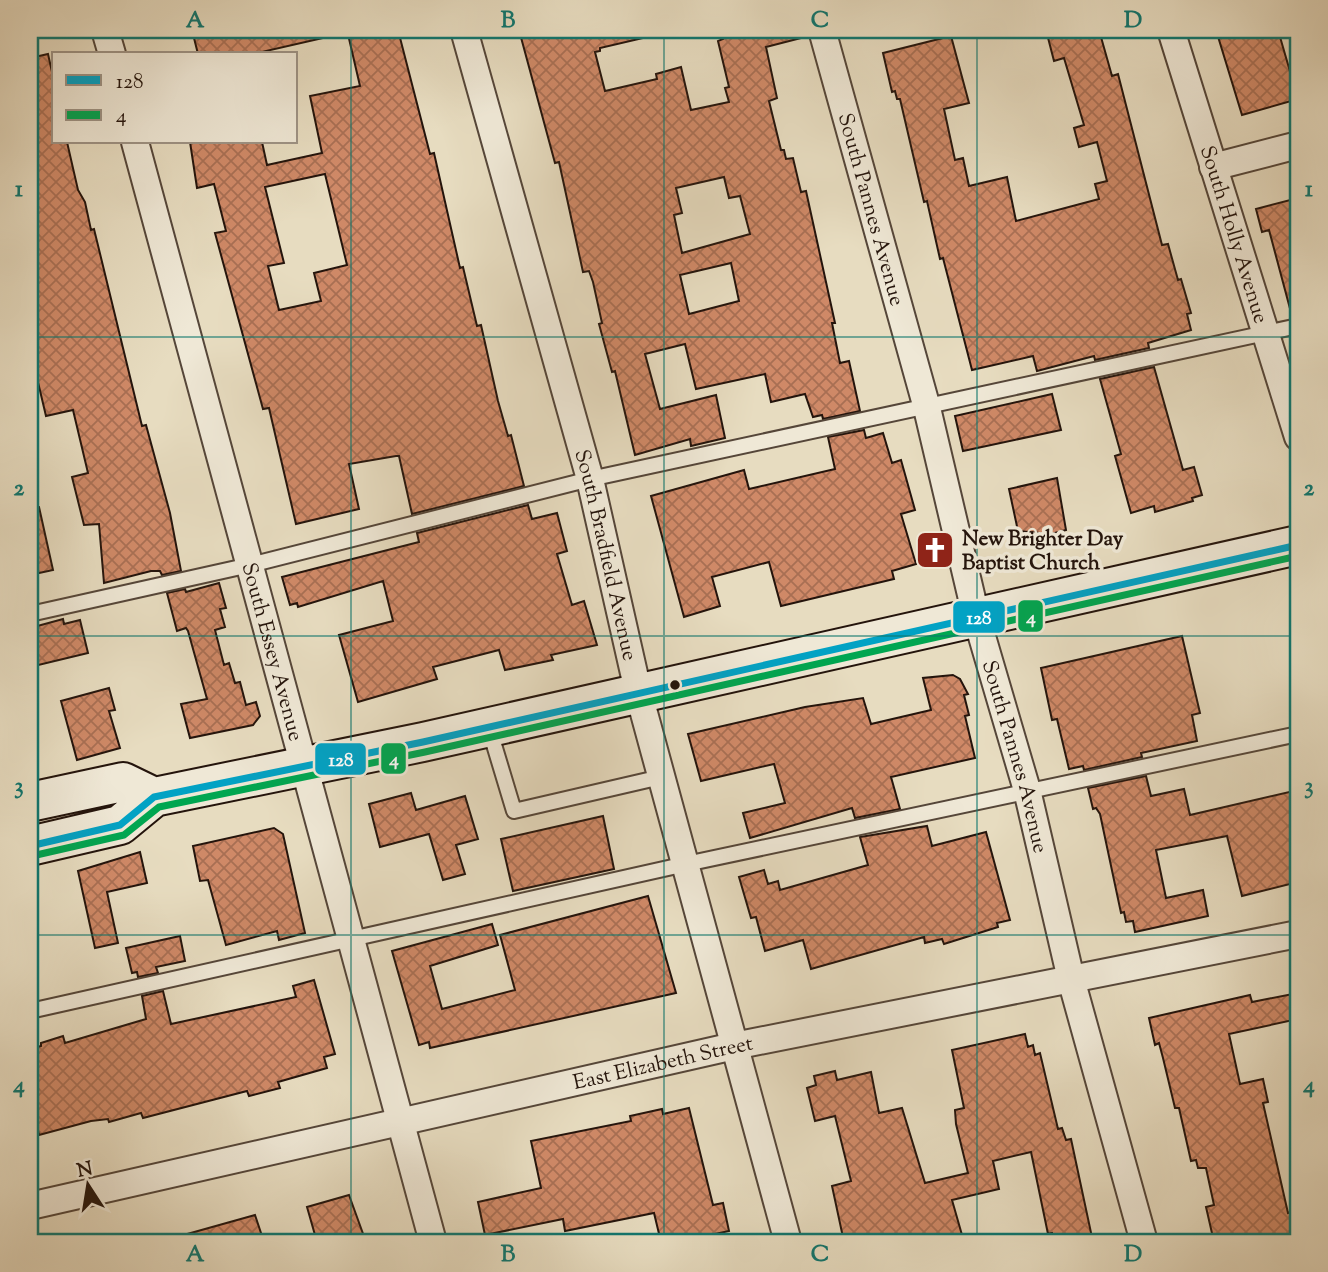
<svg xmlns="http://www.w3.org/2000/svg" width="1328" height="1272" viewBox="0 0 1328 1272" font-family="'Sorts Mill Goudy',serif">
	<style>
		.building { fill: url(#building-cross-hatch); stroke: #24140c; stroke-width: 2; fill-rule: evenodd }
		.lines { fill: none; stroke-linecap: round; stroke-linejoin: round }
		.lane-casing { stroke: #554639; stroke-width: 18 }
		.street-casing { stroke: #554639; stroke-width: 30 }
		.secondary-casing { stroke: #24140c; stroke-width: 42 }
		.lane { stroke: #efe8d6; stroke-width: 14 }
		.street { stroke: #efe8d6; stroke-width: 26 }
		.secondary { stroke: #efe8d6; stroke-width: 38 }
		.bus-1-casing { stroke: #efe8d6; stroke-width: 12 }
		.bus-2-casing { stroke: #efe8d6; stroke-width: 12 }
		.bus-1 { stroke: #02a2c4; stroke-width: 7 }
		.bus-2 { stroke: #00a651; stroke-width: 7 }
		.grid { fill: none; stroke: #0f766e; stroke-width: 2; stroke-opacity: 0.55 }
		.bus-dot { fill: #24140c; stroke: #efe8d6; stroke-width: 2.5 }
		.labels { text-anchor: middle; stroke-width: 7; stroke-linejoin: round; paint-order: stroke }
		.street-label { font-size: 21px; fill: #24140c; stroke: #efe8d6 }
		.poi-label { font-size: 21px; font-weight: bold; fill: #24140c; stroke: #efe8d6; text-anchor: start }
		.line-badge { stroke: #efe8d6; stroke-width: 2.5 }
		.badge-label { font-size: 19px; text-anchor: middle; font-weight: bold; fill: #fff }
		.neatline { fill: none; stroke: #0f766e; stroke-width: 2.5 }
		.grid-label { font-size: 23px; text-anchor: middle; font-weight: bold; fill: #0f766e }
	</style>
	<defs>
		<pattern id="building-cross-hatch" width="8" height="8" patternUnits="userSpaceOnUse" patternTransform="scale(1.75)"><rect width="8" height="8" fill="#cf8967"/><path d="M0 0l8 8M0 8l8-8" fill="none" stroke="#a86f53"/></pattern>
	</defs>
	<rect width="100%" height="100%" fill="#e7dcc0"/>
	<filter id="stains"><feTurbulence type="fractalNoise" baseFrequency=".00286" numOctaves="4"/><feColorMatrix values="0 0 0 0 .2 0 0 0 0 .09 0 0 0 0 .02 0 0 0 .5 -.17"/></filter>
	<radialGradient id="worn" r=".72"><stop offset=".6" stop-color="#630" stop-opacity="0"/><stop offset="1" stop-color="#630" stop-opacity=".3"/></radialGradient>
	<path class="building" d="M212,30H322L323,38L253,54H198L193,34Z
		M347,30H398L430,154L434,153L460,268L463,267L477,326L481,325L498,401L508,436L511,435L524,486L412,514L399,456H396L349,464L359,509L296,524L269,408L263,409L215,233L226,231L214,184L197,188L190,142H262L267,165L322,153L310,96L360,86ZM325,174L347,265L314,273L321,301L279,310L268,266L284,263L265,187Z
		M519,30H642L643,38L600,48V51L595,52L605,91L657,79L656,74L681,67L691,110L729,102L725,88L729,87L718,41L723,39L721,30H804L805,37L766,47L777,98L769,101L781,150H784L786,159L793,158L801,192L806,191L835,323H832L840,363L849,361L860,411L823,419L822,415L813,417L805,394L771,402L765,374L696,389L685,344L645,354L660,409L716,395L725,438L691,446L690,439L635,455L615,371L612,372L599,324L602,323L593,282L589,271L583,272L559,162L555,163ZM724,177L729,198L740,196L750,234L682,253L674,215L682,213L676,188ZM731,263L739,301L689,314L680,275Z
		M1046,30H1099L1112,76L1118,74L1162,245L1168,244L1178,280L1181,279L1191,313L1187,314L1191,330L1148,343L1149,348L1095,360L1094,356L1037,371L1033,356L972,370L943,258L940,259L927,201L924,202L900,99H897L895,91L892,92L883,53L951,36L969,103L944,109L955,160L963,158L969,186L1007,177L1016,221L1099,199L1095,184L1107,181L1097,142L1079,147L1074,128L1084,125L1064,58L1054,61Z
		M1216,30H1278L1298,99L1242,115Z
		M48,54L54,81V142H67L78,190L85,202L91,230L94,229L142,426L146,425L170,513L181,571L162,575L160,571H151L104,583L99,524L84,525L72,477L88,473L73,410L46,416L33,361L30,362V58Z
		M1298,198V315L1292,316L1269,230L1262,232L1256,209Z
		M1154,367L1183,470L1194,467L1202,495L1192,498L1193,501L1155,512L1154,506L1131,513L1115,456L1121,454L1100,379Z
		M1052,394L1061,430L963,451L955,416Z
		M864,430L866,438L883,433L892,463L901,460L915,510L901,514L916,564L892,571L894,579L781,606L769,562L712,577L720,606L684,617L651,496L744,470L749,489L835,469L828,437Z
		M1057,478L1066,530L1051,534L1018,531L1009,489Z
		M528,505L532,519L557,513L567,551L557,554L572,605L584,601L597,645L551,655L553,660L505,670L499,650L433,667L437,679L358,702L339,635L393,621L383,581L298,607L297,603L290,605L282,577L419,542L417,533Z
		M39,507L53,570L30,575V508Z
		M219,583L226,608L220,609L225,627L215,630L224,665L229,663L235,683L240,682L246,705L256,702L260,716L253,725L190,738L181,704L207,699L188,631L186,628L177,631L167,593L185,589L186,592Z
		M63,619L64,624L80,620L88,653L30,667V628Z
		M1182,636L1200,713L1192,715L1197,741L1141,753L1142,757L1084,770L1083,766L1069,769L1057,719L1052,720L1041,668Z
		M953,675L960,679L968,694L964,695L969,715L965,716L975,758L891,777L900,809L855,818L852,808L750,838L743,813L785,803L774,764L701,781L688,734L805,707L863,698L871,724L931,710L923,678Z
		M109,688L115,710L109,711L120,748L77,760L61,701Z
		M1146,776L1151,796L1184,789L1190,815L1298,790V882L1242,896L1227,836L1156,850L1166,898L1203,890L1208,916L1135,932L1133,921L1126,922L1124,912L1121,913L1100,814L1096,808L1093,809L1088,788Z
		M411,793L416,810L465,796L478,839L456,845L465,874L443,880L429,834L380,847L369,804Z
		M603,816L614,869L513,891L501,839Z
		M927,826L932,846L986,832L1010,920L997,923L998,927L944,944L942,939L925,943L924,937L811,969L803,940L765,951L756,917L751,918L739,877L764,870L768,884L778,881L780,890L868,865L860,837Z
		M274,828L283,834L305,933L279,940L277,931L226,945L208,880L200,881L193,846Z
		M140,852L147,883L107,892L118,943L95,948L78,871Z
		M648,896L676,993L430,1048L429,1042L419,1045L392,951L492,924L498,945L430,966L442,1009L515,990L500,935Z
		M180,936L185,961L156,967L158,973L138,977L137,972L132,973L126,948Z
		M314,980L335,1054L324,1057L327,1068L278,1082L280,1088L249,1096L247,1091L143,1118L141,1113L109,1122L108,1119L91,1121L39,1135L30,1100V1049L41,1046V1043L63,1036L65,1043L146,1019L142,996L163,991L171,1024L296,997L293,986Z
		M1298,993V1019L1229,1034L1240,1084L1263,1079L1268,1102L1263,1103L1288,1213L1298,1211V1235L1262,1242H1214L1206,1207L1214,1205L1206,1168H1198L1196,1160L1191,1161L1179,1108H1175L1163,1058L1159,1043L1155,1045L1149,1018L1250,995L1252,1002Z
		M1025,1034L1028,1047L1033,1045L1035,1055L1040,1053L1058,1129L1062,1128L1066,1140L1071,1139L1093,1242H1054L1052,1233L1048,1234L1031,1152L993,1161L999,1189L952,1200L964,1242H844L832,1186L851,1181L835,1116L815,1121L807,1088L816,1085L814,1076L835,1071L837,1080L871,1072L879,1113L902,1108L925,1183L968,1173L956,1124L955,1110L964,1108L952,1050Z
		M689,1108L713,1205L723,1203L729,1231L678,1242H661L654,1213L565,1231L563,1219L485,1235L478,1202L541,1188L531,1141L631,1121L630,1116L662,1109L663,1114Z
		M349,1195L366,1242H317L307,1207Z
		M255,1215L264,1242H181L180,1236Z"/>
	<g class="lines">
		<g class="lane-casing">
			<path id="lane" d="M30,614L250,565L590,479L1298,326
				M489,728L514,811L661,777
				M30,1011L686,864L1298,734"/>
		</g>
		<g class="street-casing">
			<g id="street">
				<path d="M105,30L112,54"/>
				<path id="s1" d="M464,30L590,479L638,691L788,1242"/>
				<path id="s2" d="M822,30L927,408L976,616L1027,790L1071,979L1144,1242"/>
				<path id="s3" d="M1171,30L1298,437"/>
				<path id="s4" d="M135,142L433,1242"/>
				<path d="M1213,167L1298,145"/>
				<path id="s5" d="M30,1206L734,1046L1298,934"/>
			</g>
		</g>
		<g class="secondary-casing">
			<path id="secondary" d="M30,802L123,782L154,797
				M30,846L120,825L154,797L423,742L1298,545"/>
		</g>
		<use href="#lane" class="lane"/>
		<use href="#street" class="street"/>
		<use href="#secondary" class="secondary"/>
		<g class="bus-1-casing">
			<path id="bus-1" d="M30,846L120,825L154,797L423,742L1298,545"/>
		</g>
		<g class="bus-2-casing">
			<path id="bus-2" d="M32,856L124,835L159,807L425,752L1298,556"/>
		</g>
		<use href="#bus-1" class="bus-1"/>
		<use href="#bus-2" class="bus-2"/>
	</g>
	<path class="grid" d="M351,30V1242M664,30V1242M977,30V1242M30,337H1298M30,636H1298M30,935H1298"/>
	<defs>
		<g id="church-square" transform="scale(2.0125)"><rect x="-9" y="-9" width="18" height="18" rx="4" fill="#8f2418" stroke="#efe8d6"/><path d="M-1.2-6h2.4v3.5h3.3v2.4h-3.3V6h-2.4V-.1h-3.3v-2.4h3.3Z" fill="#fff"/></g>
	</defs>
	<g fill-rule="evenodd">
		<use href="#church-square" x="935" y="550"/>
	</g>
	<circle class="bus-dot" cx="675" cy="685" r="6"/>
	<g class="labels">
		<g class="street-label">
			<text dy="7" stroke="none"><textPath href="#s2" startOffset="186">South Pannes Avenue</textPath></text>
			<text dy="7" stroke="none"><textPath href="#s3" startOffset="214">South Holly Avenue</textPath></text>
			<text dy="7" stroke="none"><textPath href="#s1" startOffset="544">South Bradfield Avenue</textPath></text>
			<text dy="7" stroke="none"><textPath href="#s4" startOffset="528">South Essey Avenue</textPath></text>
			<text dy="7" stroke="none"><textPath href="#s2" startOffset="752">South Pannes Avenue</textPath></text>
			<text dy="7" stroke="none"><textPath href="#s5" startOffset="649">East Elizabeth Street</textPath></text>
		</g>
		<g class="poi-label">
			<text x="962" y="545">New Brighter Day<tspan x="962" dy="24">Baptist Church</tspan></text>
		</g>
	</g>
	<g class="line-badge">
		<rect x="1017" y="599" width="27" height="34" rx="7" fill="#00a651"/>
		<rect x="952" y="600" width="54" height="34" rx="7" fill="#02a2c4"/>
		<rect x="380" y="742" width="27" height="33" rx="7" fill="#00a651"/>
		<rect x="314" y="742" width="53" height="34" rx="7" fill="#02a2c4"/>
	</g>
	<g class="badge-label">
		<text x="1031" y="623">4</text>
		<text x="979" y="624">128</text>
		<text x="394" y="765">4</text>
		<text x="341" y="766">128</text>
	</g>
	<rect width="1328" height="1272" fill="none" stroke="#e7dcc0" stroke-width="77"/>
	<rect x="52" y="52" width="245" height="91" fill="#efe8d6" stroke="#9e9385" stroke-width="2"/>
	<rect x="66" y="75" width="35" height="10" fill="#02a2c4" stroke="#9e9385" stroke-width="2"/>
	<text x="116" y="88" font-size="21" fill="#24140c">128</text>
	<rect x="66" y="110" width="35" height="10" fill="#00a651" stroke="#9e9385" stroke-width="2"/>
	<text x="116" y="122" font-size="21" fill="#24140c">4</text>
	<g transform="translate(88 1185) rotate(348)" stroke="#efe8d6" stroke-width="5" paint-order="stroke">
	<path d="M0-5L12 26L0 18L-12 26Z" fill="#24140c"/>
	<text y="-10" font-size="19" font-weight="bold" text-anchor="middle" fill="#24140c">N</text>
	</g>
	<rect x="38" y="38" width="1252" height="1196" class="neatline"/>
	<g class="grid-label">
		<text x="195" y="27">A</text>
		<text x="508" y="27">B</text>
		<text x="820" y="27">C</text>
		<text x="1133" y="27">D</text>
		<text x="19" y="196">1</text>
		<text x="1309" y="196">1</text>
		<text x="19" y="495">2</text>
		<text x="1309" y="495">2</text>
		<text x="19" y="793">3</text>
		<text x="1309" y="793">3</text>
		<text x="19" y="1092">4</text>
		<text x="1309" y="1092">4</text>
		<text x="195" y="1261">A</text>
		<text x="508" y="1261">B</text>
		<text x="820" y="1261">C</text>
		<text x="1133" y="1261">D</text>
	</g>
	<rect width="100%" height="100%" filter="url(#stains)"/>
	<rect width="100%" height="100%" fill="url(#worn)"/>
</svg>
